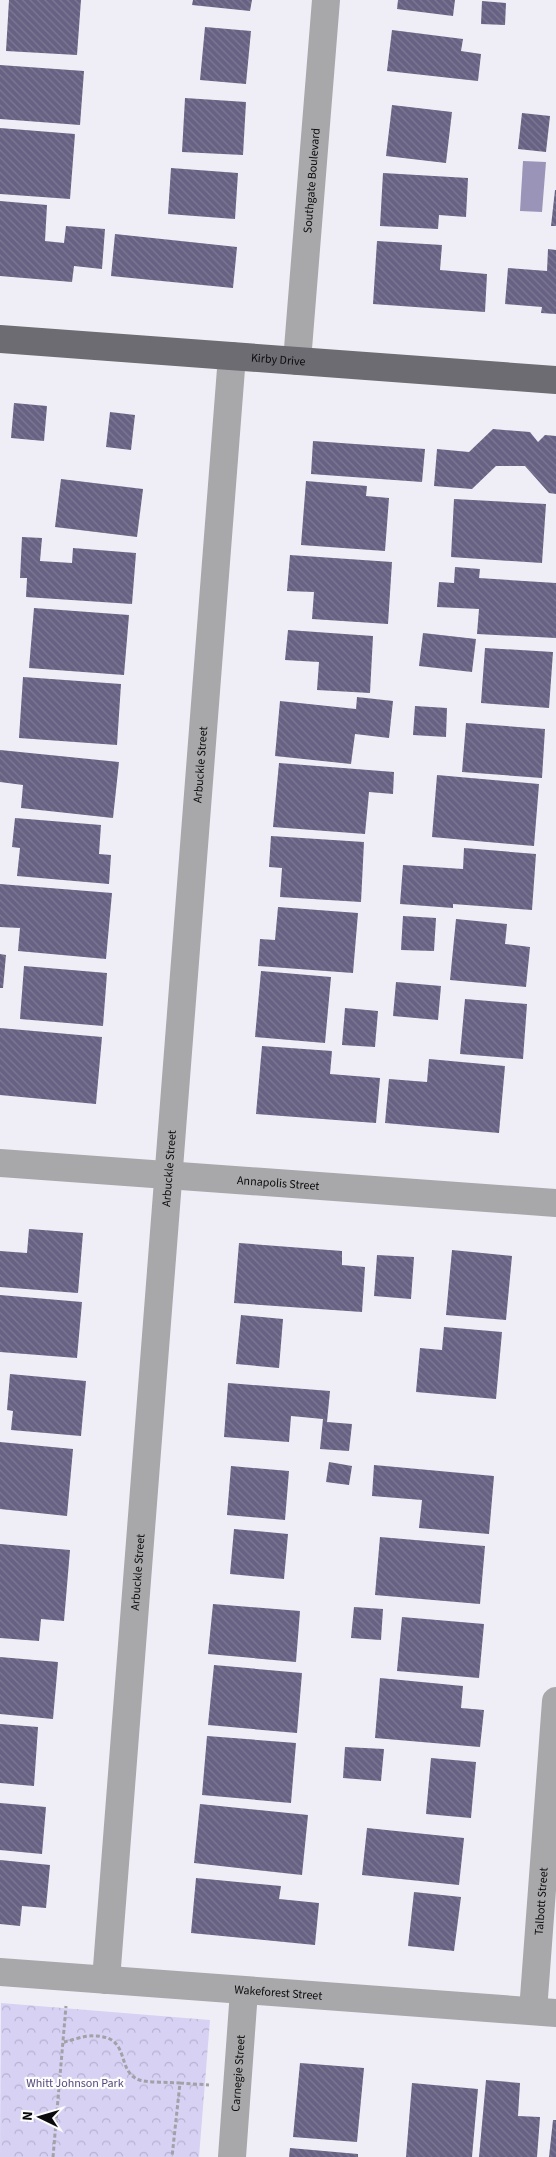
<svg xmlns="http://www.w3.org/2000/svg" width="556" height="2157" viewBox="0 0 556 2157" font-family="'Source Sans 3',sans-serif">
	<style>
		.park { fill: url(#park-crowns) }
		.water { fill: #9a94b8 }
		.building { fill: url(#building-back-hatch) }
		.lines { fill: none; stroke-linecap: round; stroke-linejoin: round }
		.path { stroke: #a2a1a7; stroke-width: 3; stroke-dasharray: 4 2.5; stroke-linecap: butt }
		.minor { stroke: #a8a8ab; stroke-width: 28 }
		.major { stroke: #6d6c72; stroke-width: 28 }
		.labels { text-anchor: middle; stroke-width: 4.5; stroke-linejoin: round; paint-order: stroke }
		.street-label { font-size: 12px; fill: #0b0b0d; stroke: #fdfcfe }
		.park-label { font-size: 12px; fill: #54497c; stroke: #fdfcfe }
	</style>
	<defs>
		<pattern id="park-crowns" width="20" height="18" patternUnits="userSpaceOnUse" patternTransform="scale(1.25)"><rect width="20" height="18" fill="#d7d1f4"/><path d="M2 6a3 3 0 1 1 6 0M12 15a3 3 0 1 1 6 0" fill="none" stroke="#b7b2d0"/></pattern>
		<pattern id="building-back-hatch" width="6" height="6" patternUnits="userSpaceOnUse" patternTransform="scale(1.25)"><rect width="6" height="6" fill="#676183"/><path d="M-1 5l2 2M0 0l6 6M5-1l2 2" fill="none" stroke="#7f7a92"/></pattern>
	</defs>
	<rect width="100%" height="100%" fill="#efeef6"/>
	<path class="park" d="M1,2003L210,2020L199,2157H0Z"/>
	<path class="water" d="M523,161L546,162L542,212L520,211Z"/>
	<path class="building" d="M9,0H81L77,55L6,51Z
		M193,0H252L250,11L192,5Z
		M398,0H455L453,16L397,9Z
		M482,1L506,3L505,25L481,24Z
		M205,27L251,31L246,84L200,80Z
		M392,30L463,39L461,51L481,54L478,81L387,71Z
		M0,65L84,71L80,125L0,119Z
		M185,98L246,102L243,155L182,152Z
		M392,105L452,112L446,163L386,156Z
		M522,113L550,116L546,152L518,149Z
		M0,128L75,134L70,199L0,194Z
		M171,168L238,173L235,219L168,214Z
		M383,173L468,178L466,217L439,215L438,229L380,226Z
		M555,190H556V226H551Z
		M0,201L47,205L45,241L64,243L66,226L105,229L102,269L74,266L72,282L0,276Z
		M115,234L237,247L233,288L111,276Z
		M377,241L442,245L440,270L487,274L485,312L373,304Z
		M548,249L556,250V314L541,313L542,307L505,304L508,268L547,271Z
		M14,403L47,406L44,441L11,438Z
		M110,412L135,415L131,450L106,447Z
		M493,429L530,432L538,442L545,435L556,436V494L549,493L525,466H496L472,489L434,486L437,449L469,452Z
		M313,441L425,449L422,482L311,474Z
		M61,479L143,489L137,537L55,527Z
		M306,481L367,486L366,496L389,498L385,551L301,545Z
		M454,499L546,504L542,563L451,557Z
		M22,537L42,538L40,561L72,563L73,548L136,553L132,604L26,597L27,578H20Z
		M290,555L392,562L388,624L312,619L314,592L287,591Z
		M455,567L480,569L479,578L556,583V638L477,634L479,609L437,607L439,582L454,583Z
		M34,608L129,615L124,675L29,668Z
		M288,630L373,636L370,693L317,690L319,662L285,660Z
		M423,633L476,639L472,672L419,666Z
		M485,648L553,652L549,708L481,703Z
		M23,677L121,684L117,745L19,738Z
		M357,697L393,701L389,738L355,734L351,764L275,756L280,701L356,709Z
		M415,706L447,708L446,737L413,735Z
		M466,723L545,729L542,778L462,772Z
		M0,750L119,762L113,818L21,808L23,785L0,782Z
		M279,763L394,772L393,794L369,792L365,834L273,827Z
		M437,775L539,784L534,846L432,837Z
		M15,818L101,825L99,854L111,855L109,884L17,876L20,848L12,847Z
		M271,836L364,842L361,902L280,897L282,868L269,867Z
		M464,848L536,854L532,910L453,904V908L400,904L403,865L463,869Z
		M0,884L112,893L106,959L18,951L20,928L0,927Z
		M278,907L358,913L353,973L258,966L260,939L275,940Z
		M403,916L436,918L434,951L401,950Z
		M456,919L507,924L505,944L530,947L526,987L450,980Z
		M0,954L6,955L3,988H0Z
		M24,966L107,973L103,1026L20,1019Z
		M261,971L331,977L325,1043L255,1037Z
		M396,982L441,986L438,1020L393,1016Z
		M465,999L527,1004L523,1059L460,1054Z
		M345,1008L378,1011L375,1047L342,1045Z
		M0,1028L102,1037L96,1104L0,1095Z
		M262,1046L332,1051L330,1074L380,1078L376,1123L256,1114Z
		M429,1059L505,1066L499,1133L385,1123L389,1079L427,1082Z
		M29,1229L83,1233L78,1293L0,1287V1251L27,1253Z
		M239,1243L342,1251V1265L365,1267L362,1312L234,1303Z
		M452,1250L512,1256L506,1320L446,1315Z
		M377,1255L414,1257L411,1299L374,1296Z
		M0,1295L82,1302L77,1358L0,1352Z
		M241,1315L283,1319L279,1368L236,1364Z
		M444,1327L502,1332L496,1399L416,1392L420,1348L442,1350Z
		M10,1374L86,1381L81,1436L11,1430L13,1411L7,1410Z
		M228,1383L330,1391L327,1422L352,1424L349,1451L320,1449L323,1419L291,1416L289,1442L224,1437Z
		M0,1442L73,1449L67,1516L0,1509Z
		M329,1462L352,1466L349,1485L326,1482Z
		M374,1465L494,1476L489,1534L419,1528L422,1500L372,1496Z
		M231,1466L289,1471L285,1520L227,1515Z
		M234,1529L288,1534L284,1579L230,1574Z
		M380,1537L485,1546L480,1604L375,1595Z
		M0,1544L70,1550L64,1621L41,1619L39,1641L0,1638Z
		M213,1604L300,1611L296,1662L208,1654Z
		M354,1607L383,1609L381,1640L351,1638Z
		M402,1617L484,1624L479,1678L397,1671Z
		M0,1657L58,1662L53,1719L0,1714Z
		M214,1665L302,1673L297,1733L208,1725Z
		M380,1678L463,1686L461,1708L484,1710L480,1747L375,1738Z
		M0,1724L38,1727L34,1786L0,1783Z
		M207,1736L296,1743L291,1803L202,1795Z
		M345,1747L384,1749L381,1781L343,1778Z
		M431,1758L476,1762L471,1818L426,1814Z
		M0,1803L46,1807L42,1854L0,1850Z
		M200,1804L308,1815L302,1875L194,1863Z
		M367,1828L464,1838L459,1885L362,1875Z
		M0,1860L50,1865L46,1908L22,1906L20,1926L0,1924Z
		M196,1878L281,1886L279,1899L319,1903L315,1945L191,1933Z
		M414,1892L461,1897L454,1951L408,1946Z
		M300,2063L364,2068L357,2142L293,2137Z
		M486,2080L520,2083L518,2116L540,2117L537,2157H479Z
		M412,2083L478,2089L472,2157H406Z
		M553,2120H556V2157H549Z
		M290,2148L358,2154V2157H289Z"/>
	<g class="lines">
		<path class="path" d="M64,2042C73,2040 85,2035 94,2036C131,2036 116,2069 137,2079C145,2083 170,2082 180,2083L172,2157
			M180,2083L209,2085
			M53,2157L66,2006"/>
		<g class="minor">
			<path id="s1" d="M297,361L326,0"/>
			<path id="s2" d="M0,1163L556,1203"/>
			<path id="s3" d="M0,1972L556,2013"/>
			<path id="s4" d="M106,1980L232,356"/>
			<path id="s5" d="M533,2011L556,1701"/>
			<path id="s6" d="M232,2157L244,1991"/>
		</g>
		<path class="major" id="s7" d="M0,339L556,380"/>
	</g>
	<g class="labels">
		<g class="street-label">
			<text dy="4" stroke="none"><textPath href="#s1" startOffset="181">Southgate Boulevard</textPath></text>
			<text dy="4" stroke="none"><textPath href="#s7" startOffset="279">Kirby Drive</textPath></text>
			<text dy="4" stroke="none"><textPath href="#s4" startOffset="1219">Arbuckle Street</textPath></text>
			<text dy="4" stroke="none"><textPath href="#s4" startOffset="814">Arbuckle Street</textPath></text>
			<text dy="4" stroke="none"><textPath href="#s2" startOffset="279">Annapolis Street</textPath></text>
			<text dy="4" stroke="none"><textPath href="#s4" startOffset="409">Arbuckle Street</textPath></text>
			<text dy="4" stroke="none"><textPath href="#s5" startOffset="110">Talbott Street</textPath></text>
			<text dy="4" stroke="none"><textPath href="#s3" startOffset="279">Wakeforest Street</textPath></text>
			<text dy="4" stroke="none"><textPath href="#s6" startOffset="84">Carnegie Street</textPath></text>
		</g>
		<g class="park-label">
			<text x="75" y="2087">Whitt Johnson Park</text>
		</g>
	</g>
	<g transform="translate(40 2117) rotate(275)" stroke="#fdfcfe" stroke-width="4" paint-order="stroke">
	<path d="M0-4L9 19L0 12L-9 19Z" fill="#0b0b0d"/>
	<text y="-8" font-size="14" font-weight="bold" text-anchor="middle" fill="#0b0b0d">N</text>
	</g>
</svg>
